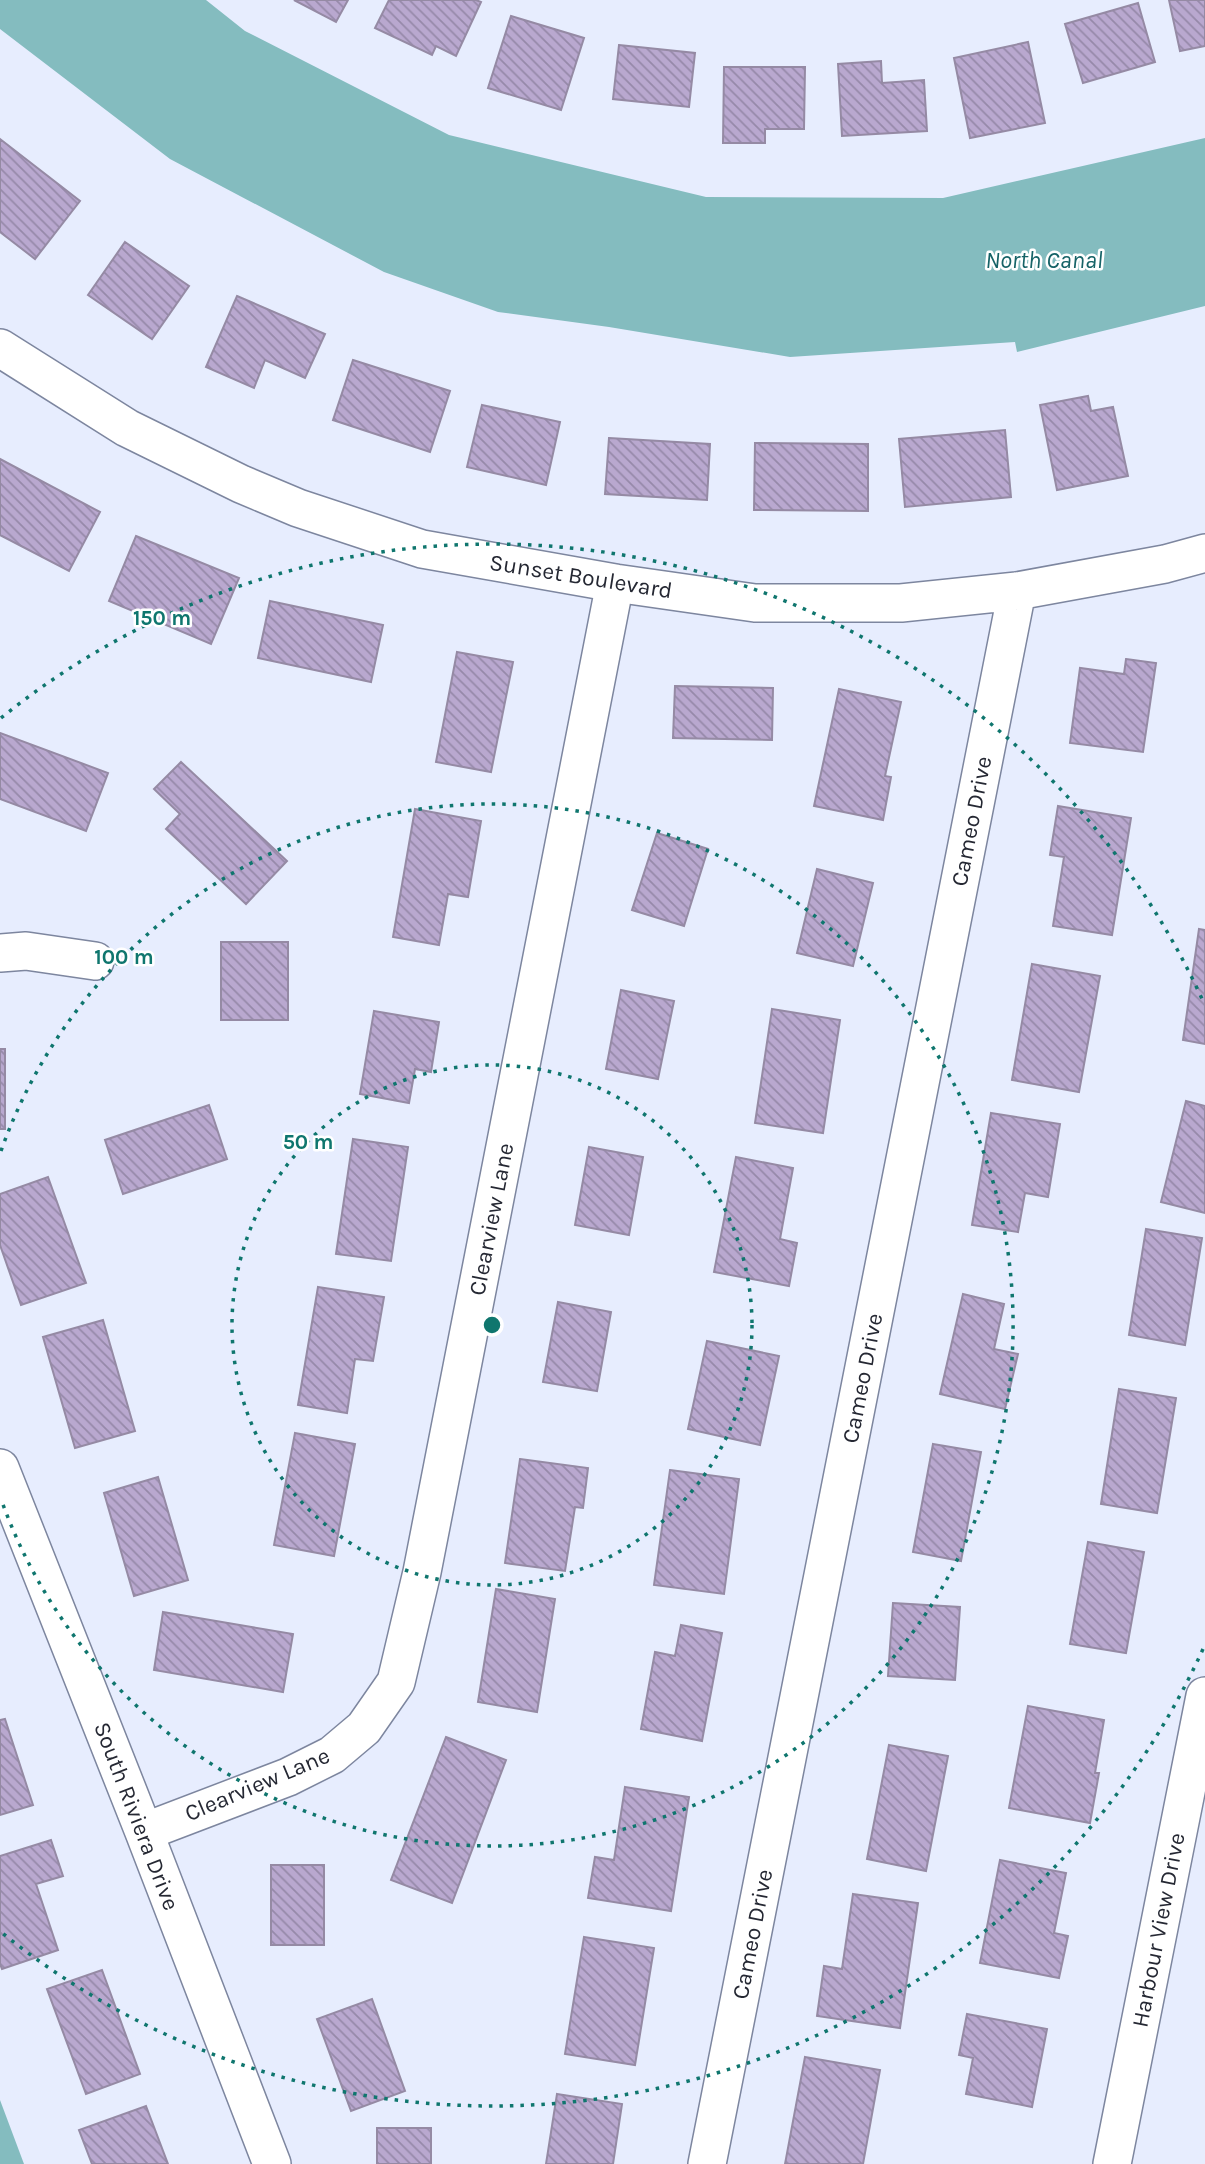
<svg xmlns="http://www.w3.org/2000/svg" width="1205" height="2164" viewBox="0 0 1205 2164" font-family="Karla,sans-serif">
	<style>
		.water { fill: #84bcbf }
		.building { fill: url(#building-back-hatch); stroke: #958aa4; stroke-width: 2 }
		.lines { fill: none; stroke-linecap: round; stroke-linejoin: round }
		.minor-casing { stroke: #7d869f; stroke-width: 40 }
		.minor { stroke: #fff; stroke-width: 37 }
		.ring { fill: none; stroke: #0f766e; stroke-width: 3.5; stroke-dasharray: 3.5 7 }
		.labels { text-anchor: middle; stroke-width: 5; stroke-linejoin: round; paint-order: stroke }
		.street-label { font-size: 23px; fill: #252833; stroke: #fff }
		.water-label { font-size: 24px; font-style: italic; fill: #166367; stroke: #fff }
		.centre { fill: #0f766e; stroke: #fff; stroke-width: 3.5 }
		.ring-label { font-size: 21px; text-anchor: middle; font-weight: bold; fill: #0f766e; stroke: #fff; stroke-width: 5; stroke-linejoin: round; paint-order: stroke }
	</style>
	<defs>
		<pattern id="building-back-hatch" width="6" height="6" patternUnits="userSpaceOnUse" patternTransform="scale(1.75)"><rect width="6" height="6" fill="#b9a8cf"/><path d="M-1 5l2 2M0 0l6 6M5-1l2 2" fill="none" stroke="#9689a9"/></pattern>
	</defs>
	<rect width="100%" height="100%" fill="#e7edfe"/>
	<path class="water" d="M0,0H206L245,31L449,135L706,197L943,198L1205,138V306L1017,352L1015,342L790,357L609,327L498,312L384,272L170,159L0,29Z
		M0,2100L24,2164H0Z"/>
	<path class="building" d="M294,0H348L336,22Z
		M389,0H476L481,2L456,56L436,46L432,55L375,28Z
		M1169,0H1205V46L1180,51Z
		M1138,3L1155,62L1083,83L1065,24Z
		M511,16L584,38L561,110L488,88Z
		M1028,42L1045,123L970,138L954,58Z
		M619,45L695,53L689,107L613,99Z
		M881,61L882,83L924,80L927,131L842,136L838,64Z
		M724,67H805L804,129H765V143H723Z
		M0,139L80,201L35,259L0,232Z
		M125,242L189,286L152,339L88,295Z
		M237,296L325,334L305,378L265,360L254,388L206,367Z
		M353,360L450,391L430,452L333,420Z
		M1088,396L1091,411L1113,407L1128,476L1057,490L1040,405Z
		M482,405L560,422L546,485L467,467Z
		M1005,430L1011,497L905,507L899,439Z
		M609,438L710,444L707,500L605,494Z
		M755,443L868,444V511L754,510Z
		M0,459L100,512L69,571L0,535Z
		M136,536L239,578L211,644L109,601Z
		M270,601L383,625L371,682L258,658Z
		M457,652L513,662L491,772L436,762Z
		M1126,659L1156,663L1143,752L1070,743L1080,668L1124,674Z
		M675,686L773,688L772,740L673,738Z
		M839,689L901,702L885,776L891,777L883,820L814,806Z
		M0,733L108,773L86,831L0,799Z
		M181,762L287,861L246,904L166,829L180,814L154,789Z
		M1058,806L1131,818L1112,935L1053,926L1064,857L1050,855Z
		M415,809L481,821L468,897L448,894L439,945L393,937Z
		M657,833L708,849L684,926L632,910Z
		M817,869L873,883L853,966L797,953Z
		M1199,929L1205,930V1044L1183,1040Z
		M221,942H288V1020H221Z
		M1032,964L1100,976L1079,1092L1012,1080Z
		M621,990L674,1001L658,1079L606,1069Z
		M772,1009L840,1020L823,1133L755,1123Z
		M374,1011L439,1022L431,1072L415,1069L409,1103L360,1094Z
		M0,1049H5V1129H0Z
		M1186,1101L1205,1106V1213L1161,1202Z
		M209,1105L227,1159L123,1194L105,1140Z
		M991,1113L1060,1124L1048,1197L1025,1193L1018,1232L972,1225Z
		M353,1139L408,1147L391,1261L336,1254Z
		M589,1147L643,1157L629,1235L575,1225Z
		M736,1157L793,1168L780,1239L797,1243L789,1286L714,1272Z
		M48,1177L86,1283L21,1305L0,1245V1194Z
		M1146,1229L1202,1238L1185,1345L1129,1335Z
		M318,1287L384,1297L373,1361L355,1359L347,1413L298,1405Z
		M963,1294L1004,1304L994,1349L1018,1354L1005,1409L940,1394Z
		M558,1302L611,1312L597,1391L543,1382Z
		M103,1320L135,1431L75,1448L43,1337Z
		M707,1341L779,1356L760,1445L688,1429Z
		M1119,1389L1176,1398L1157,1513L1101,1504Z
		M295,1433L355,1444L334,1556L274,1545Z
		M933,1444L981,1452L961,1561L913,1552Z
		M520,1459L588,1468L583,1508L575,1507L565,1571L505,1563Z
		M670,1470L739,1479L724,1594L654,1585Z
		M158,1477L188,1580L134,1596L104,1493Z
		M1088,1542L1144,1552L1126,1653L1070,1644Z
		M496,1589L555,1599L537,1712L478,1702Z
		M893,1603L960,1607L955,1680L888,1676Z
		M163,1612L293,1634L283,1692L154,1670Z
		M681,1625L722,1633L702,1741L641,1729L655,1652L675,1656Z
		M1028,1706L1104,1720L1095,1773H1099L1090,1823L1009,1808Z
		M5,1719L33,1805L0,1815V1720Z
		M446,1737L506,1760L452,1903L391,1880Z
		M889,1745L948,1756L926,1871L867,1859Z
		M625,1787L689,1797L671,1911L588,1898L595,1857L614,1860Z
		M51,1840L63,1876L36,1884L58,1950L2,1969L0,1964V1856Z
		M1000,1860L1066,1873L1054,1933L1068,1936L1059,1978L980,1963Z
		M271,1865H324V1945H271Z
		M853,1894L918,1903L900,2028L817,2016L824,1966L842,1969Z
		M584,1937L654,1948L635,2065L565,2054Z
		M102,1970L140,2074L86,2094L47,1989Z
		M372,1999L405,2091L351,2111L317,2019Z
		M967,2014L1047,2029L1032,2107L966,2094L973,2058L959,2055Z
		M805,2057L880,2070L863,2164H785Z
		M557,2094L622,2104L613,2164H546Z
		M146,2106L168,2164H92L79,2130Z
		M377,2128H431V2164H377Z"/>
	<g class="lines">
		<g class="minor-casing">
			<path id="minor" d="M0,348L127,428L241,484L298,508L422,549L615,583L755,603H901L1017,591L1165,564L1205,553
				M0,953L26,951L95,961
				M0,1468L144,1832L272,2164
				M144,1832L288,1777L332,1755L364,1728L396,1682L422,1572L615,583
				M707,2164L1017,591
				M1112,2164L1205,1696"/>
		</g>
		<use href="#minor" class="minor"/>
	</g>
	<g class="ring">
		<circle cx="492" cy="1325" r="260"/>
		<path d="M1 1151A521 521 0 1 1 1 1499"/>
		<path d="M1203 1649A781 781 0 0 1 1 1932M1 718A781 781 0 0 1 1203 1001"/>
	</g>
	<g class="labels">
		<g class="street-label">
			<text transform="translate(581 576) rotate(9)" y="8">Sunset Boulevard</text>
			<text transform="translate(971 821) rotate(-79)" y="8">Cameo Drive</text>
			<text transform="translate(491 1219) rotate(-79)" y="8">Clearview Lane</text>
			<text transform="translate(862 1378) rotate(-79)" y="8">Cameo Drive</text>
			<text transform="translate(257 1784) rotate(-23)" y="8">Clearview Lane</text>
			<text transform="translate(137 1816) rotate(69)" y="8">South Riviera Drive</text>
			<text transform="translate(1158 1930) rotate(-79)" y="8">Harbour View Drive</text>
			<text transform="translate(752 1934) rotate(-79)" y="8">Cameo Drive</text>
		</g>
		<g class="water-label">
			<text x="1044" y="268">North Canal</text>
		</g>
	</g>
	<circle cx="492" cy="1325" r="10" class="centre"/>
	<g class="ring-label">
		<text x="162" y="625">150 m</text>
		<text x="124" y="964">100 m</text>
		<text x="308" y="1149">50 m</text>
	</g>
</svg>
